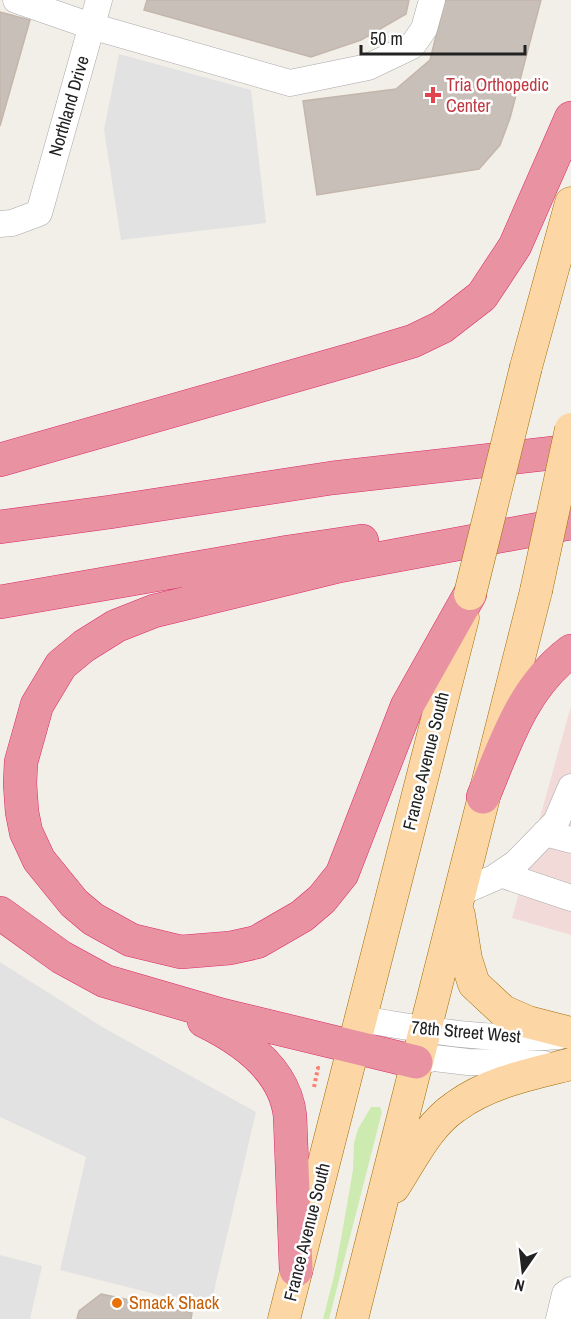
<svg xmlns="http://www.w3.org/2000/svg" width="571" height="1319" viewBox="0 0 571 1319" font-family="'Archivo Narrow',sans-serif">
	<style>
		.commercial { fill: #f2dad9 }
		.grass { fill: #cdebb0 }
		.parking { fill: #e2e2e2 }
		.building { fill: #c7bfb8; stroke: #c4b6ab; stroke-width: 1.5 }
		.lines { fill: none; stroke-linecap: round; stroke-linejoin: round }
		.minor-casing { stroke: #a9a9a9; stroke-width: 27 }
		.major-casing { stroke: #a06b00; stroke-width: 33 }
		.highway-casing { stroke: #dc2a67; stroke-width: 34 }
		.path { stroke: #fa8072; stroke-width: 4; stroke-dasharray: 3 3; stroke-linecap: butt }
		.minor { stroke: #fff; stroke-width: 26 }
		.major { stroke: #fcd6a4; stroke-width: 32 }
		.highway { stroke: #e892a2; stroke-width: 33 }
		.major-bridge-casing { stroke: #a06b00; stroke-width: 33; stroke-linecap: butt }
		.major-bridge { stroke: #fcd6a4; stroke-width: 32 }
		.health-dot { fill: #e0444e; stroke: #fff; stroke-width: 2 }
		.food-dot { fill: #e8710a; stroke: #fff; stroke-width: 2 }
		.labels { text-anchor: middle; stroke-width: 5; stroke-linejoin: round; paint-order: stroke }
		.health-label { font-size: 18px; fill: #be3a42; stroke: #fff; text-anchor: start }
		.street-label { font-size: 18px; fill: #222; stroke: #fff }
		.food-label { font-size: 18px; fill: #c56008; stroke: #fff; text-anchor: start }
	</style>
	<rect width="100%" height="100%" fill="#f2efe9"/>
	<path class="commercial" d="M571,706V935L512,918Z"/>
	<path class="grass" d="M371,1107H380L382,1112L329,1319H323L334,1276L341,1239L353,1170L354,1143L358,1129Z"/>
	<path class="parking" d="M119,54L251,90L266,223L121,240L104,130Z
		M0,962L104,1028L256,1112L210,1308L60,1270L86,1157L0,1117Z
		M0,1255L42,1266L30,1319H0Z"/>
	<path class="building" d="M147,0H409L406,14L361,40L311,57L144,10Z
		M445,0H541L510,118L500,145L479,169L317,195L303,101L396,89L430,60Z
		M0,12L30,20L0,126Z
		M101,1294L192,1313L191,1319H77L79,1311Z"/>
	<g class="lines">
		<g class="minor-casing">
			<path id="minor" d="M16,0L91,26L290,83L368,67L412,46L424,29L432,0
				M0,224L12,223L39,213L99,0
				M545,833L571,840
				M500,874L571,898
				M459,893L494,878L516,863L556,822L571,787
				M361,1019C425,1030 493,1042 559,1036
				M416,1062L434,1058L468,1062L544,1064
				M559,1319L565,1294L571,1290"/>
		</g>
		<g class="major-casing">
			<path id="major" d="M526,367L571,203
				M459,915L466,959L474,984L503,1011L528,1022L571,1033
				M394,1187C411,1161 428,1125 455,1107C489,1082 531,1074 571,1064
				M284,1319L463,618
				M352,1319L536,591"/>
		</g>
		<g class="highway-casing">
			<path id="highway" d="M0,460L357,358L413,341L442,327L482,296L515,246L571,118
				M0,527L110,512L332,478L571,451
				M470,594L407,706L342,874L322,899L302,916L257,942L230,948L181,952L131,940L93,919L74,903L39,860L26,832L22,812L20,784L21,762L37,705L61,665L84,646L116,626L154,611L339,566L571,523
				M0,602L288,552L362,541
				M483,797C506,742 522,688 571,651
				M0,913L61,957L105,981L222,1015L416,1062
				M204,1021C243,1040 285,1069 290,1116L296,1270"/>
		</g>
		<path class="path" d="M314,1087L318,1068L321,1069"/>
		<use href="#minor" class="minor"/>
		<use href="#major" class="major"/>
		<use href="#highway" class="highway"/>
		<g class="major-bridge-casing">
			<path id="major-bridge" d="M536,591L571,429
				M470,594L526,367"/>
		</g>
		<use href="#major-bridge" class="major-bridge"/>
	</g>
	<path class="health-dot" d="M430 86h6v6h6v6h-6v6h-6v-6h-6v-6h6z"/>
	<circle class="food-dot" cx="117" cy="1303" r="6"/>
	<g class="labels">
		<g class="health-label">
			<text x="446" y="91">Tria Orthopedic<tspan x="446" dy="21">Center</tspan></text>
		</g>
		<g class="street-label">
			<text transform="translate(69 106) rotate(-74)" y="6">Northland Drive</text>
			<text transform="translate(426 761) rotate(-76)" y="6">France Avenue South</text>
			<text transform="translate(466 1032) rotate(5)" y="6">78th Street West</text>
			<text transform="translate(307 1232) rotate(-76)" y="6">France Avenue South</text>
		</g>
		<g class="food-label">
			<text x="129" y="1309">Smack Shack</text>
		</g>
	</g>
	<g transform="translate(523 1271) rotate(194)" stroke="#ffffff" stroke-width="4.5" paint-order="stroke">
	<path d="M0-4.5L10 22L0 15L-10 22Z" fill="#222222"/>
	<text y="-9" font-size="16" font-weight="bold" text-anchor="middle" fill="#222222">N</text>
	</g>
	<path d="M361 45v9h164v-9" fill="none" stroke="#222222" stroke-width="3"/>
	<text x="370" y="45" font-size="18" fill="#222222" stroke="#ffffff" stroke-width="4.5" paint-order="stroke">50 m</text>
</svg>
